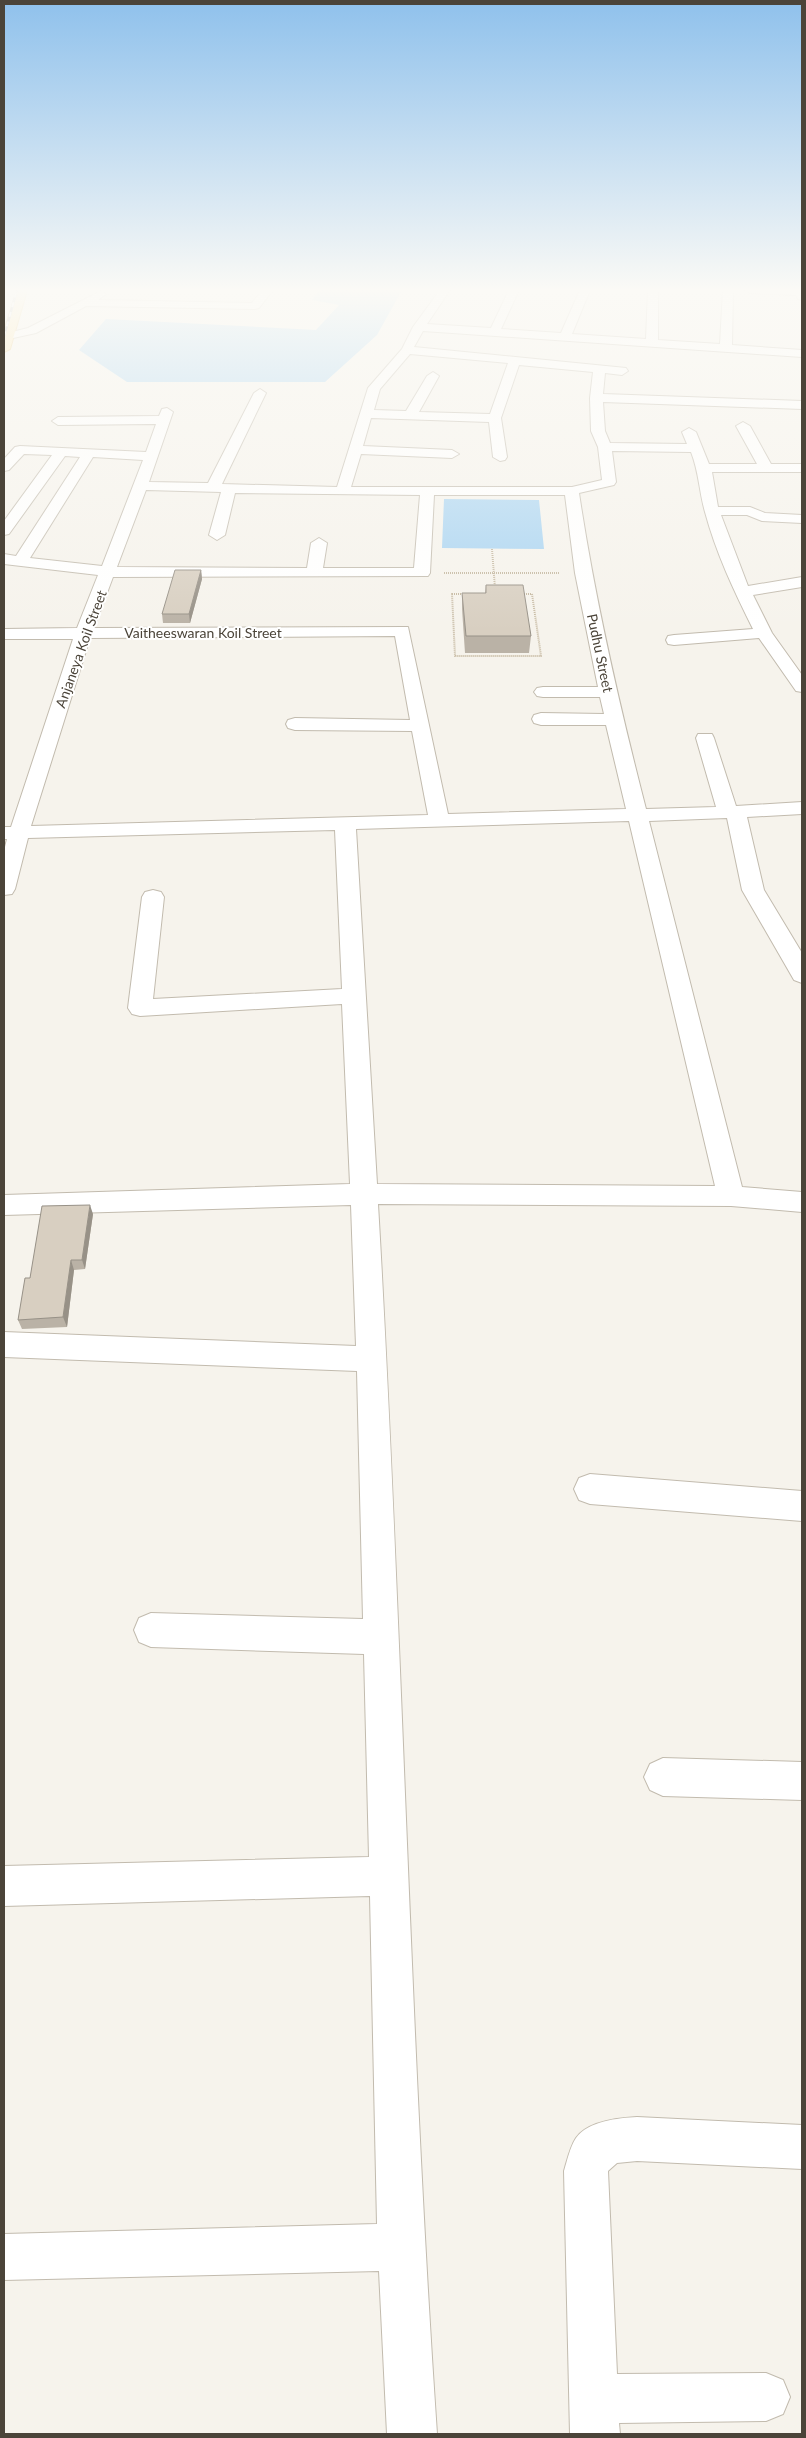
<svg xmlns="http://www.w3.org/2000/svg" width="806" height="2438" font-family="Lato,sans-serif">
<style>
.water{fill:#a9d4f2}
.lines{fill:none;stroke-linecap:round;stroke-linejoin:round}
.minor-casing{stroke:#c2bbae;stroke-width:2}
.major-casing{stroke:#e6c16a;stroke-width:2}
.path{stroke:#c4b79f;stroke-width:2;stroke-dasharray:1 1;stroke-linecap:butt}
.minor{fill:#fff;fill-rule:evenodd}
.major{fill:#ffe39c;fill-rule:evenodd}
.rail-casing{stroke:#9a9a9a;stroke-width:2.5}
.rail{stroke:#fff;stroke-width:2;stroke-dasharray:5;stroke-linecap:butt}
.wall{fill:#bab2a6}
.shaded-wall{fill:#979187}
.building{fill:#d8cfc1;stroke:#979187}
.labels{text-anchor:middle;stroke-width:4;stroke-linejoin:round;paint-order:stroke}
.far-street-label{font-size:14px;fill:#4b4439;stroke:#fff}
</style>
<rect width="100%" height="100%" fill="#f6f3ec"/>
<path class="water" d="M319 290H402L377 335 325 382H127L79 350 106 319 316 330 339 305 312 300Z
M444 499 539 500 544 549 442 548Z"/>
<g class="lines">
<defs>
<path id="minor" d="M262 290H273L259 308 255 309 86 306 36 333 4 340V334L28 328 101 291 106 294 98 300 252 303Z
M440 290H450L427 324 491 328 509 290H519L501 329 561 333 580 290H590L572 334 646 339 648 290H658V340L720 344 723 290H733L732 345 802 350V357L423 331 414 347 626 368 628 371 622 375 605 373 603 394 802 401V409L603 402 605 431 610 443 687 444 682 432 689 428 696 432 709 464H757L736 426 743 422 750 426 771 464H802V472H712L718 507H750L765 513 802 515V523L762 521 747 515H721L748 586 802 577V587L753 595 772 633 802 675V692L796 691 759 638 674 645 668 644 666 640 668 636 674 635 753 629C734 591 716 553 705 512 699 491 699 472 691 452L612 451 616 482 614 485 579 493C595 600 619 704 646 809L716 807 696 738 698 734H712L714 738 736 806 802 802V814L747 817 764 890 802 953V983L794 980 742 890 727 818 649 821 742 1187 802 1192V1212L731 1206 378 1204C402 1614 409 2025 437 2434H387L379 2271 4 2280V2234L377 2224 370 1896 4 1906V1866L369 1857 364 1654 151 1647 139 1642 134 1630 139 1618 151 1613 363 1619 357 1371 4 1357V1332L356 1346 351 1205 4 1215V1195L350 1184 342 1004 140 1016 132 1014 128 1008 142 897 145 892 153 890 161 892 164 897 153 999 342 989 335 830 28 838 15 889 12 894 4 895V851L7 839H4V827H11L73 639H4V629L77 628 98 575 4 564V554L16 556 80 457 65 456 9 534 4 535V521L52 455 24 454 9 470 4 471V459L15 447 20 446 146 452 156 424 58 425 52 421 58 417 159 416 162 409 167 408 173 412 149 482 208 483 254 393 260 389 266 393 222 484 337 487 368 388 402 349 413 327ZM410 354 508 363 490 414 419 412 439 376 433 372 427 376 406 411 374 410 380 389ZM519 365 593 372 590 398 591 431 598 447 602 480 572 487H351L361 454 452 458 459 454 452 450 363 446 371 418 489 422 493 457 500 461 505 460 507 457 501 418ZM93 457 143 460 102 566 30 558ZM146 490 221 492 209 535 217 540 225 535 235 493 420 495 414 568H323L327 543 319 538 311 543 307 568 117 567ZM434 495H565L575 573 598 687H543L537 688 534 692 537 696 543 697H600L604 714 541 713 534 715 532 719 534 723 541 725H606L626 809 448 814 408 627 94 628 113 577 428 576 430 573ZM395 636 410 720 295 718 288 720 286 724 288 728 295 730 412 731 428 815 31 826 90 638ZM629 821 715 1186 377 1184 356 829Z
M745 290H802V300L798 299 796 295 750 293Z
M590 1474 802 1491V1521L590 1504 579 1500 574 1489 579 1478Z
M663 1758 802 1762V1800L663 1796 650 1790 644 1777 650 1764Z
M637 2117 802 2125V2169L637 2161 617 2163 608 2171 617 2374 766 2373 783 2380 790 2397 783 2414 766 2421 619 2423 620 2434H570L564 2171C567 2161 570 2147 576 2138 588 2121 618 2118 637 2117Z"/>
<path id="major" d="M17 290H27L10 349 4 352V331Z"/>
</defs>
<use href="#minor" class="minor-casing"/>
<use href="#major" class="major-casing"/>
<path class="path" d="M492 549 495 588
M444 573H560
M452 594H532L541 656H455Z"/>
<use href="#minor" class="minor"/>
<use href="#major" class="major"/>
<defs>
<path id="rail" d="M4 336 17 290"/>
</defs>
<use href="#rail" class="rail-casing"/>
<use href="#rail" class="rail"/>
</g>
<path class="wall" d="M201 570 202 579 190 623H163L162 614Z
M486 585 531 636 529 653H465L462 609V593H485Z
M93 1214 85 1269 74 1270 67 1327 22 1329 18 1320 30 1278Z"/>
<path class="shaded-wall" d="M201 570 202 579 190 623 189 614Z
M90 1205 93 1214 85 1269 82 1260Z
M71 1260 74 1270 67 1327 63 1317Z"/>
<path class="building" d="M175 570H201L189 614H162Z
M486 585H523L531 636H466L462 593H486Z
M90 1205 82 1260H71L63 1317 18 1320 25 1278H30L42 1206Z"/>
<linearGradient id="sky" x2="0" y2="1"><stop stop-color="#8fc1ec"/><stop offset="0.46" stop-color="#fbfaf6"/><stop offset="1" stop-color="#fbfaf6" stop-opacity="0"/></linearGradient>
<rect width="806" height="631" fill="url(#sky)"/>
<g class="labels">
<g class="far-street-label">
<text x="203" y="638">Vaitheeswaran Koil Street</text>
<text transform="translate(81 649) rotate(-70)" y="5">Anjaneya Koil Street</text>
<text transform="translate(600 653) rotate(78)" y="5">Pudhu Street</text>
</g>
</g>
<rect width="806" height="2438" fill="none" stroke="#4b4439" stroke-width="10"/>
</svg>
